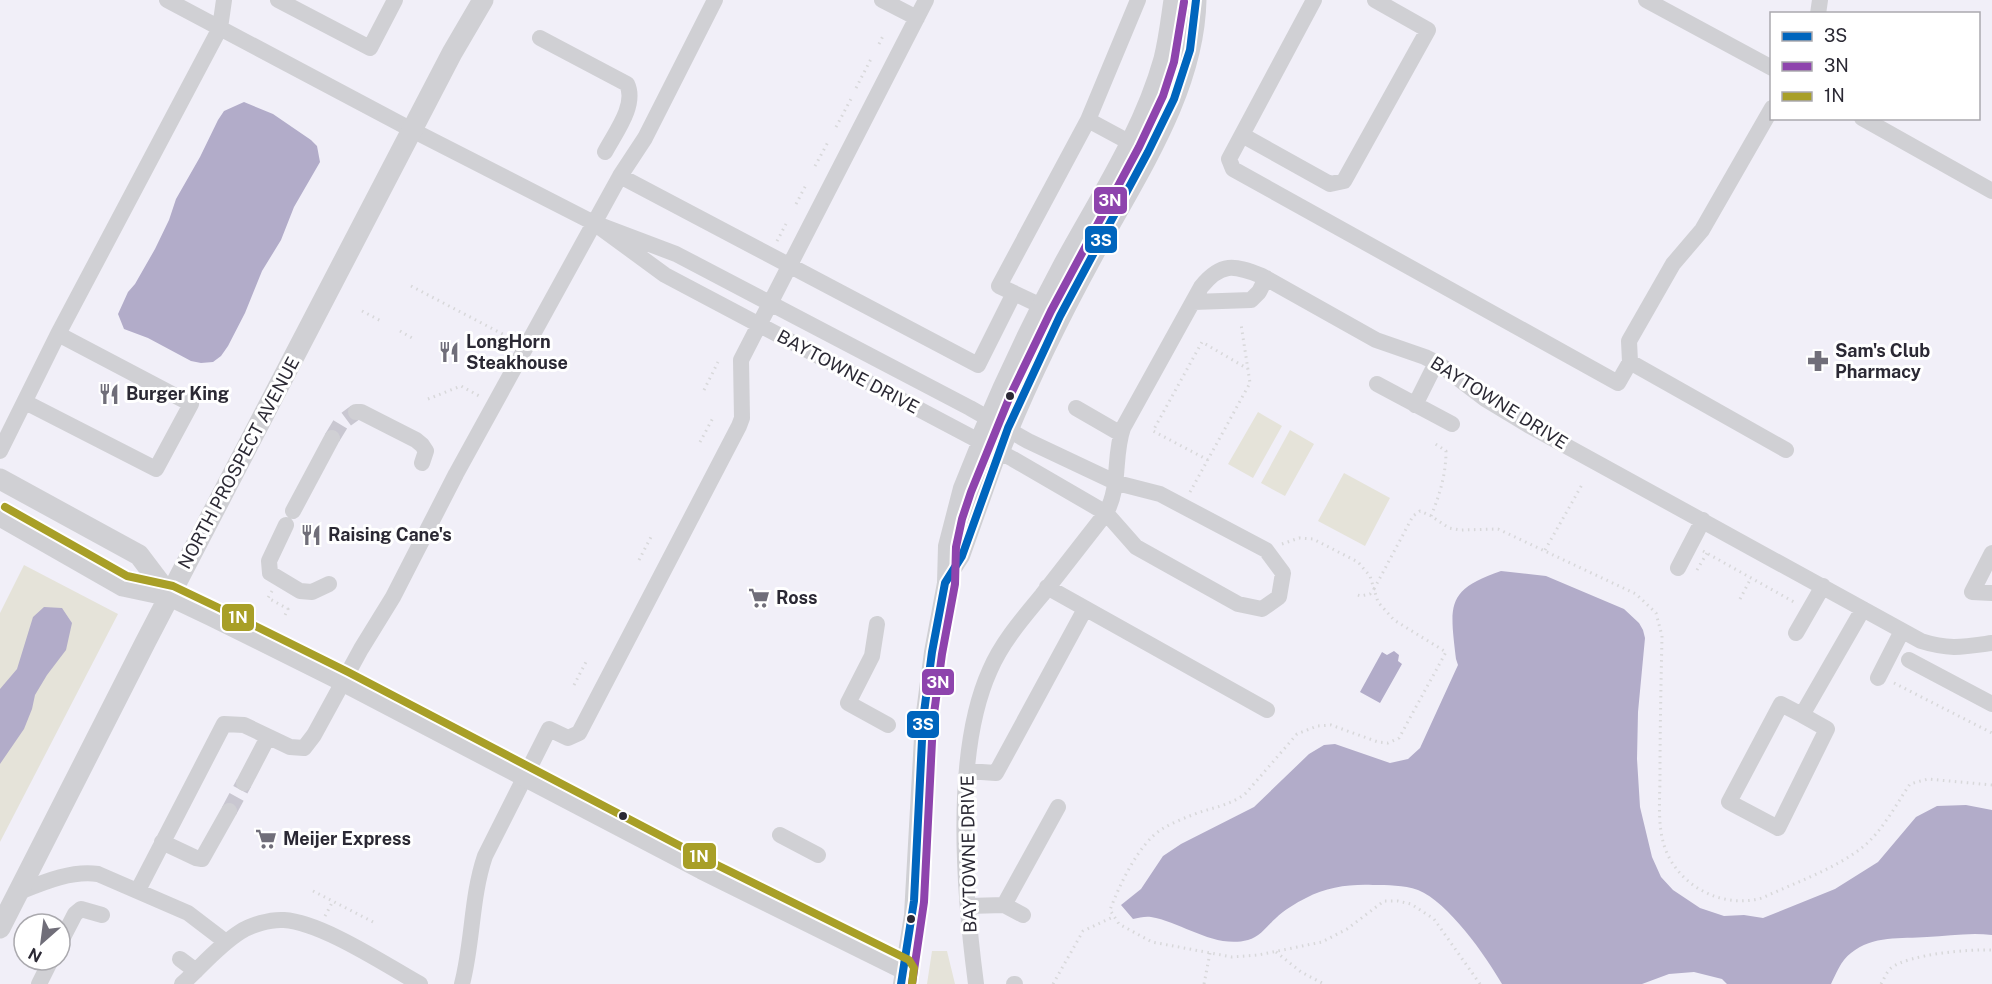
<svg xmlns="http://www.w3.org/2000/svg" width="1992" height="984" font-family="'Public Sans',sans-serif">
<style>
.green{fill:#e5e3d9}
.water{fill:#b2acc9}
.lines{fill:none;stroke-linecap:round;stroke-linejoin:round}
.minor-tunnel{stroke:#c9c7d1;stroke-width:16;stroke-dasharray:16 8;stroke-linecap:butt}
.path{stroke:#d8d8da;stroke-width:3;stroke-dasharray:1.5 4.5;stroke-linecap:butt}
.minor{stroke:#d0d0d4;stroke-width:16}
.major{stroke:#d0d0d4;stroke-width:21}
.bus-1-casing{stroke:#fff;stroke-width:12}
.bus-2-casing{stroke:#fff;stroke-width:12}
.bus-3-casing{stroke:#fff;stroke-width:12}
.bus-1{stroke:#0065bd;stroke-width:8}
.bus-2{stroke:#8e44ad;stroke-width:8}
.bus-3{stroke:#a89f27;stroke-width:8}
.bus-dot{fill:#2b2934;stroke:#fff;stroke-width:2}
.labels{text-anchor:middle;stroke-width:6;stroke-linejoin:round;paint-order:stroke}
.poi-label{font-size:18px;font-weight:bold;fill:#2b2934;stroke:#fff;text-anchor:start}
.street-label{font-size:18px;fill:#2b2934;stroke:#fff}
.line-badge{stroke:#fff;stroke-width:2}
.badge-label{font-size:16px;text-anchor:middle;font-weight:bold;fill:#fff}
</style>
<rect width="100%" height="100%" fill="#f1eff8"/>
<path class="green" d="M1258 412 1282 426 1253 478 1228 464Z
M1290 430 1314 444 1285 496 1261 483Z
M1344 473 1390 498 1365 546 1318 521Z
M24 565 118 614 0 842V613Z
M932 951H947L955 984H927Z"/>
<path class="water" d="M244 102 273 114 311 140 317 146 320 162 294 207 281 240 262 271 245 313 228 346 221 356 213 362 201 363 191 361 148 338 124 329 118 314 128 292 135 284 155 249 169 220 176 199 200 157 218 120 224 111Z
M1501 571 1546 576 1624 609 1639 623 1643 630 1645 638 1638 712 1637 759 1640 807 1652 857 1661 877 1673 890 1700 908 1724 916 1744 915 1763 918 1835 889 1878 862 1916 817 1937 806 1966 805 1992 810V935C1970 932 1949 936 1927 937 1901 939 1873 935 1851 953 1841 960 1836 974 1831 984H1727L1722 979 1694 972 1669 974 1642 984H1502C1486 956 1448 902 1418 890 1403 885 1388 885 1373 885 1350 884 1327 887 1306 898 1296 903 1284 910 1276 918 1267 926 1260 937 1248 940 1214 949 1182 922 1151 917 1145 916 1139 918 1133 919L1121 905 1141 889 1163 856 1181 844 1254 807 1309 754 1324 745 1335 744 1390 763 1408 759 1420 748 1458 665 1456 659C1450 606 1445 590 1501 571Z
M44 607 62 608 72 623 66 650 47 675 35 695 32 709 24 729 0 764V689L17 669 33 617Z
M1394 651 1399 655 1398 661 1402 664 1380 703 1360 692 1382 652 1387 655Z"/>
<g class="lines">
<path class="minor-tunnel" d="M332 438 341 423 356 412
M229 811 244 783"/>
<path class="path" d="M879 44 884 34
M856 88 872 57
M836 127 851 99
M815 166 828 142
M796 204 807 183
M777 241 786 224
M411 286 512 339
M362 311 383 322
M400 331 412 338
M704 390 718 362
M428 399 461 386 481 397
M700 442 714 416
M1208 460 1153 431 1202 342 1248 369
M1190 492 1250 383 1241 324
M1431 516C1440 494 1446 474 1446 451L1434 443
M1282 544 1299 538 1313 539 1358 562 1370 576 1374 589 1370 594 1361 596 1354 594
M1545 550 1583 483
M1703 551 1794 602
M639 560 652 535
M1697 570 1707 553
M272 591 268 598 288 609 284 617
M1740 599 1751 578
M1894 683 1992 733
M574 685 587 660
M313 891 377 924
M325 916 333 901
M1276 952 1301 972 1324 984
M1053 984 1083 931 1113 917
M1204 984 1210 953
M1480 984 1434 919 1411 904 1398 901H1384L1347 929 1322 942 1258 955 1232 957 1152 942 1119 924 1110 910C1119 886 1139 843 1162 829 1172 823 1184 818 1195 814 1213 807 1230 806 1246 793L1297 734 1317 726 1331 725 1378 742 1388 743 1399 738 1446 652 1394 620 1378 602 1374 589 1413 516 1420 511 1431 516 1449 528 1460 530 1498 529 1636 594 1656 613 1662 636C1661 683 1660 729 1660 775 1660 798 1657 826 1665 848 1679 887 1723 909 1762 898 1794 883 1830 871 1859 850 1881 834 1895 806 1910 784L1928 779 1992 785
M1881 984C1884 979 1887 971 1891 968 1909 954 1970 949 1992 950"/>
<path class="minor" d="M167 0 412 130 594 223 676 254 970 408 1028 441 1117 483 1160 494 1266 550 1283 573 1279 597 1262 609 1238 604 1136 547 1106 513 1013 459 665 275 594 223
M278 0 370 48 395 0
M882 0 917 18
M1314 0 1229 159 1233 169 1618 383 1630 362 1629 341 1673 264 1702 230 1772 108
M1646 0 1772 68
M1818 14 1820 0
M540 38 627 84C637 105 615 133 605 152
M1862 118 1992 191
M1088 120 1140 148
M1242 135 1330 184 1344 181 1428 30 1375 0
M620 176 978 365 1014 293
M1193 302 1251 300 1259 292 1266 278
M1052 311 999 286 1088 120 1138 0
M1630 362 1786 450
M1377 384 1452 424
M25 402 156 469 191 404 58 334
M1415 405 1436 363
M1076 408 1121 434
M356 412H361L416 440 422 445 426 451 422 463
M0 451 58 334 220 28 224 0
M293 511 332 438
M286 525 269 561 270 573 300 591 312 592 329 584
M1992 553 1972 592 1992 593
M1678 568 1703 520
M945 582 962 556 999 452
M1047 587 1267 710
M877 624 872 656 848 703 888 725
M1796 633 1823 586
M1909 660 1992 704
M1878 678 1902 631
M1802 715 1827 729 1778 828 1729 802 1781 704 1802 715 1863 609
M967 771 996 773 1085 609
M244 783 268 737
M780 835 818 855
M162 842 196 858 202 859 229 811
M138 890 224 724 244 725 290 747 304 748 314 735 361 649 393 597 456 474 620 176 645 138 715 0
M19 892C44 882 72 870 98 874L188 913 226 942
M1004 905 1023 915
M968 906 1004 905 1058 807
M60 943 75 914 81 909 102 915
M180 959 196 971
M39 984 51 960
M182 984C201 967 218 946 240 932 251 925 270 919 284 920 321 922 386 965 420 984
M462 984C473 942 471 897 485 856L549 729 568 738 579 733 739 426 742 418 741 360 926 0
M901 984 912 915 923 720 932 652 945 583 946 546 961 488 980 441
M976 984C964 893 952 754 990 670 1002 642 1023 618 1042 595 1063 568 1085 540 1106 513 1121 485 1113 457 1123 428L1201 287C1221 262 1234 265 1262 276L1376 340 1425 357 1439 364 1485 399 1528 425 1921 641C1949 650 1963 647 1992 643
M1014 984H1015"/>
<path class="major" d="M980 441C1005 381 1033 322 1064 264 1100 198 1144 131 1164 59 1169 39 1171 20 1174 0
M999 452C1026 384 1058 319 1093 255 1135 176 1194 92 1196 0
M0 479 139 555 170 596
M0 516 123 586 170 596 212 616 343 681 702 869 904 969
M0 928 145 643 452 53 483 0"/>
<defs>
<path id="bus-1" d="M901 984 914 901 923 720 932 652 945 583 962 556 1008 428 1060 316 1148 152 1174 99 1190 50 1196 0"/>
<path id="bus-2" d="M912 984 924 902 933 721 942 654 955 584 956 547 962 519 971 492 1010 396 1051 311 1139 147 1163 96 1174 62 1184 2"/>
<path id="bus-3" d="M5 507 127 576 173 586 217 607 348 672 707 860 909 960 914 968 912 984"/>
</defs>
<use href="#bus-1" class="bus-1-casing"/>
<use href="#bus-2" class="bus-2-casing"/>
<use href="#bus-3" class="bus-3-casing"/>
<use href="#bus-1" class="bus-1"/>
<use href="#bus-2" class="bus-2"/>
<use href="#bus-3" class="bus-3"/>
</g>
<defs>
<symbol id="restaurant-bare" viewBox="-9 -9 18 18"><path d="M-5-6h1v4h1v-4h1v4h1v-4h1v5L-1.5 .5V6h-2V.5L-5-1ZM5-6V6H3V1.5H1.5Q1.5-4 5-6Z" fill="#706e79" stroke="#fff" stroke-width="2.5" paint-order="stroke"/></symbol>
<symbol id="pharmacy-bare" viewBox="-9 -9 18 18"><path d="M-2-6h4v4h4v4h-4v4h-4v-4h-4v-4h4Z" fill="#706e79" stroke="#fff" stroke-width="2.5" paint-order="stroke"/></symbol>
<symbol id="supermarket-bare" viewBox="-9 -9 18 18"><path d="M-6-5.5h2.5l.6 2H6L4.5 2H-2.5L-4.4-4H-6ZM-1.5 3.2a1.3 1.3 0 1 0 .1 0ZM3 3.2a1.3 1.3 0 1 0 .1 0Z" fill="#706e79" stroke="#fff" stroke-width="2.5" paint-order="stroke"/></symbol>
</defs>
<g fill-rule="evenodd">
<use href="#restaurant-bare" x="434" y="337" width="30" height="30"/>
<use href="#pharmacy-bare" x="1803" y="346" width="30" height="30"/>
<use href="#restaurant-bare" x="94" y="379" width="30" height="30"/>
<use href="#restaurant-bare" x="296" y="520" width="30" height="30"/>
<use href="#supermarket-bare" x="744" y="583" width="30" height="30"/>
<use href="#supermarket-bare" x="251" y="824" width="30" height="30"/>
</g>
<g class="bus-dot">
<circle cx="1010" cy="396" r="5"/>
<circle cx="623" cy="816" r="5"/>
<circle cx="911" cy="919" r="5"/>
</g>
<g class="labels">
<g class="poi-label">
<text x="466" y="348">LongHorn<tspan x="466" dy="21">Steakhouse</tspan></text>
<text x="1835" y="357">Sam's Club<tspan x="1835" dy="21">Pharmacy</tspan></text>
<text x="126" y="400">Burger King</text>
<text x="328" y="541">Raising Cane's</text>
<text x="776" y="604">Ross</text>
<text x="283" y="845">Meijer Express</text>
</g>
<g class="street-label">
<text transform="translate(848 372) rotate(28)" y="6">BAYTOWNE DRIVE</text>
<text transform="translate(1499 403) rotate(32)" y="6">BAYTOWNE DRIVE</text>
<text transform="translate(239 463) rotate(-62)" y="6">NORTH PROSPECT AVENUE</text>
<text transform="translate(969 854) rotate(-91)" y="6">BAYTOWNE DRIVE</text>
</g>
</g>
<g class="line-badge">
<rect x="1093" y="186" width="35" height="29" rx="6" fill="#8e44ad"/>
<rect x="1084" y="225" width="34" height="29" rx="6" fill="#0065bd"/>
<rect x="221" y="603" width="34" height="29" rx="6" fill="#a89f27"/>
<rect x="921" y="668" width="34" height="28" rx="6" fill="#8e44ad"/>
<rect x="906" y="710" width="34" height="29" rx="6" fill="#0065bd"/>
<rect x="682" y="842" width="35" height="28" rx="6" fill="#a89f27"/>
</g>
<g class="badge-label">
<text x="1110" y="206">3N</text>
<text x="1101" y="246">3S</text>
<text x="238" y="623">1N</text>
<text x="938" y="688">3N</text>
<text x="923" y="730">3S</text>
<text x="699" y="862">1N</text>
</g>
<rect x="1770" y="12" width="210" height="108" fill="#ffffff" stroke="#aaa9ae" stroke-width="1.5"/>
<rect x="1782" y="32" width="30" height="9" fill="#0065bd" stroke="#aaa9ae" stroke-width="1.5"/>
<text x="1824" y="42" font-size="18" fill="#2b2934">3S</text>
<rect x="1782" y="62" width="30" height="9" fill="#8e44ad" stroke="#aaa9ae" stroke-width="1.5"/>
<text x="1824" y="72" font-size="18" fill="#2b2934">3N</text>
<rect x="1782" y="92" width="30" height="9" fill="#a89f27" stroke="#aaa9ae" stroke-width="1.5"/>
<text x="1824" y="102" font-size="18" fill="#2b2934">1N</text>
<g transform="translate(42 942) rotate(208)"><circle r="28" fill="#ffffff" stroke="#aaa9ae" stroke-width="1.5"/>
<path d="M0-4.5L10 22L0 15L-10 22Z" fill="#706e79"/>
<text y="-9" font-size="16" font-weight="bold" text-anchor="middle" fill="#2b2934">N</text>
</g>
</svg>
